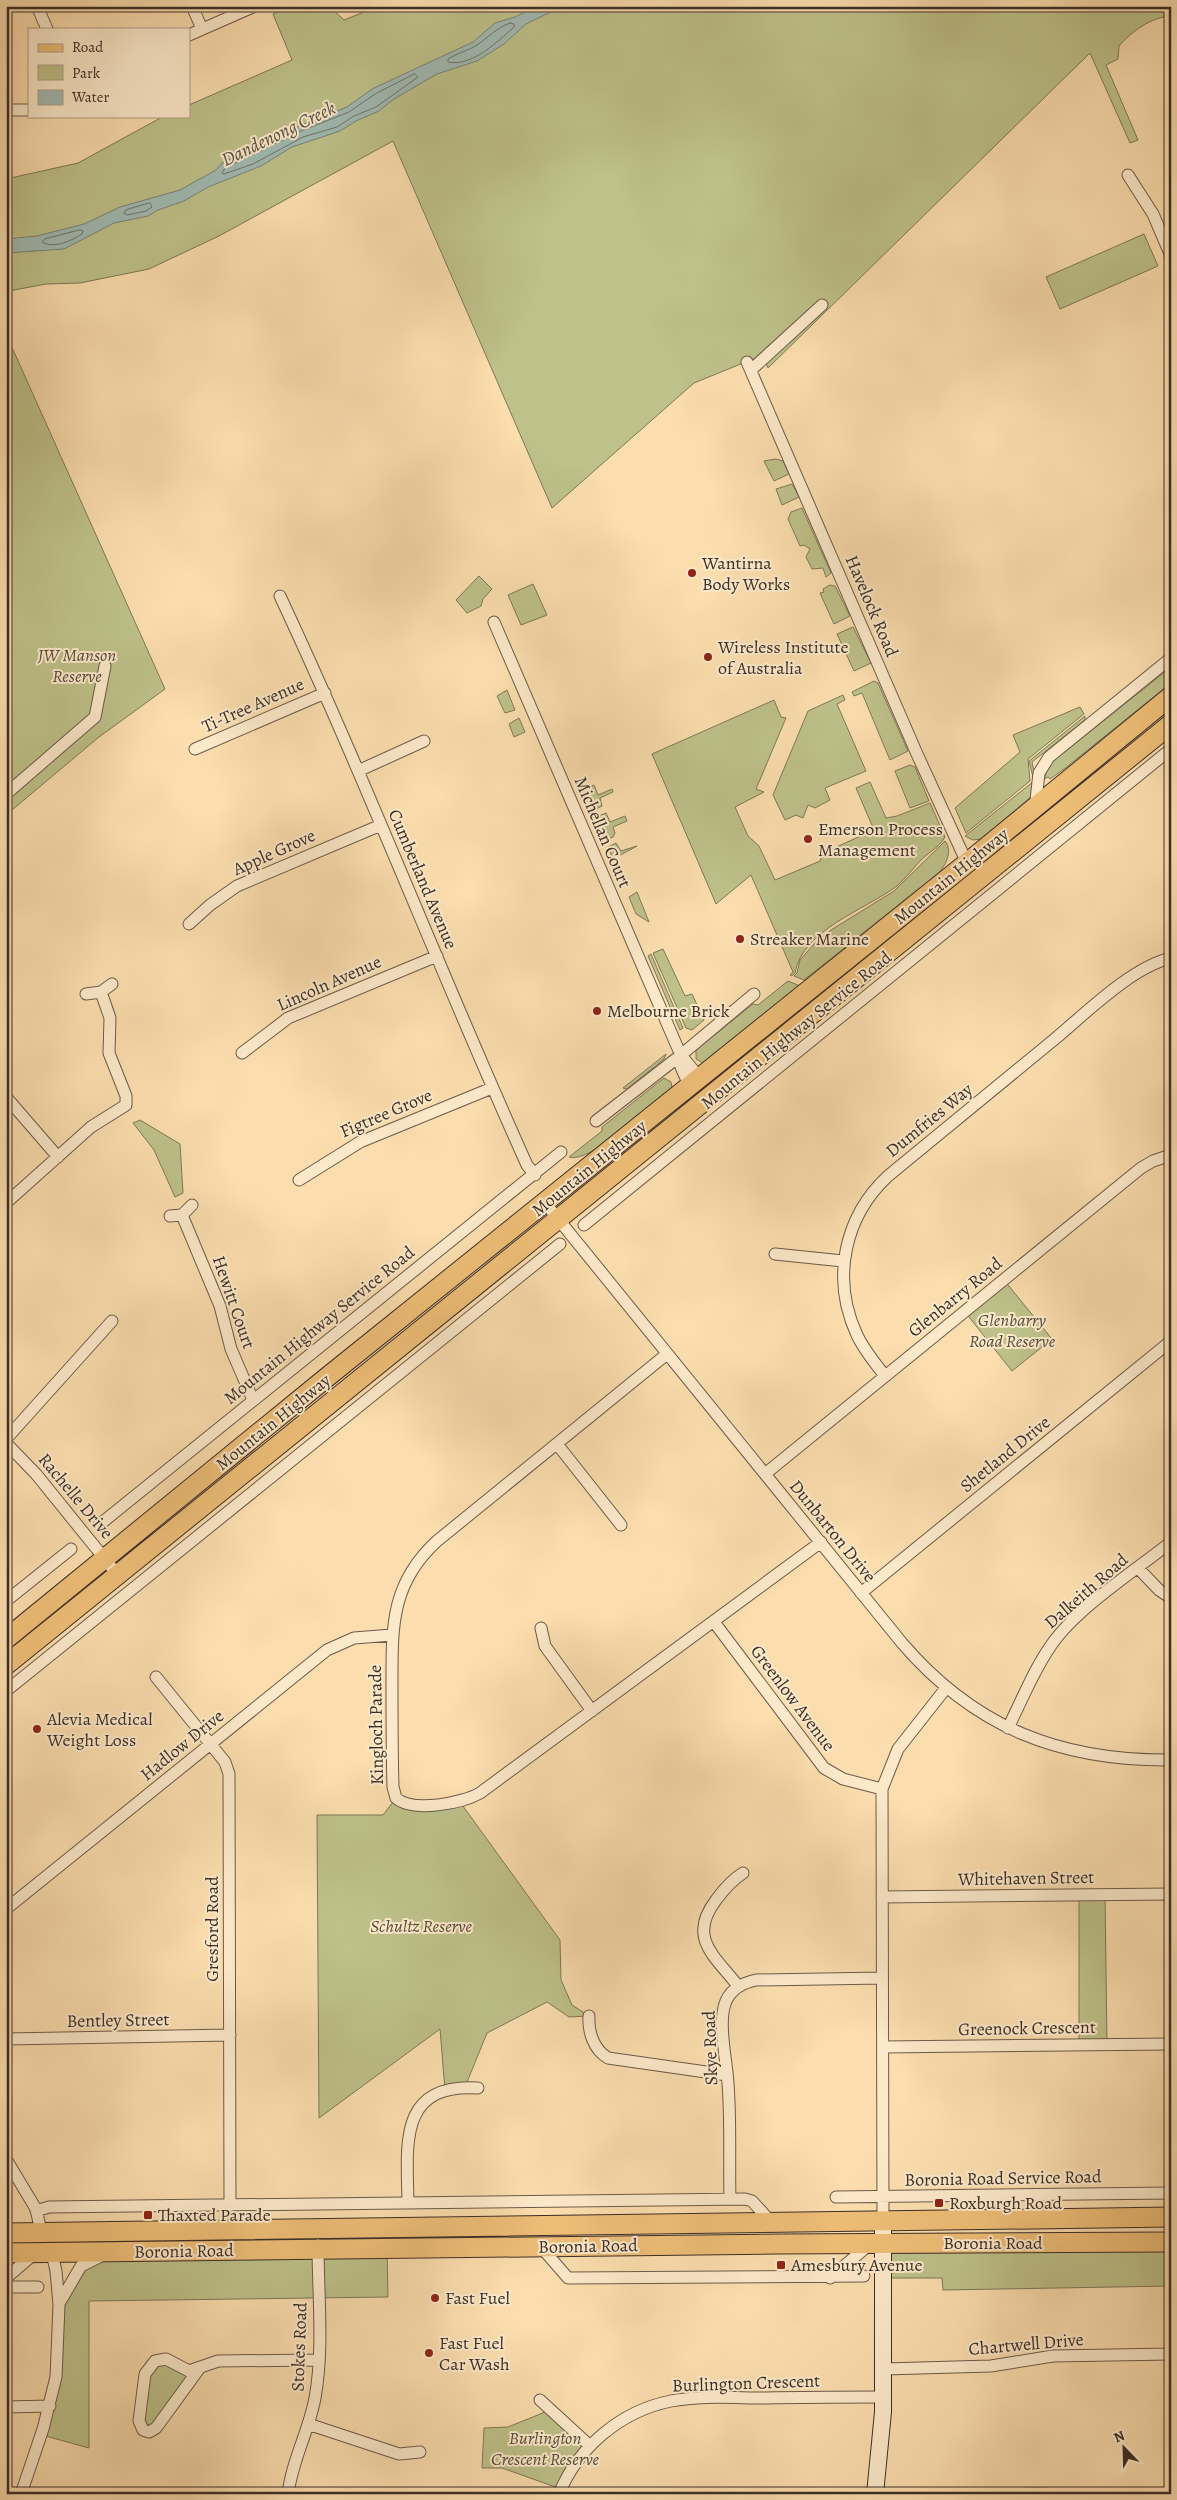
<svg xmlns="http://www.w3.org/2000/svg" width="1177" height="2500" font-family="Alegreya,serif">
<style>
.green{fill:#bec18a;stroke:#7d7859}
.water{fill:#a0bab2;stroke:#78827b}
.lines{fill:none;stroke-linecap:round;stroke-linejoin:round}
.shore{stroke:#6e746d;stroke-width:1}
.street-casing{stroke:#6c5a4a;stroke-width:13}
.secondary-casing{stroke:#3c2e28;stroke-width:18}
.primary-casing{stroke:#3c2e28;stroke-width:21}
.street{stroke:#fce9ca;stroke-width:11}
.secondary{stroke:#fce9ca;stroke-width:16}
.primary{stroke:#eebe77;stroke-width:19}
.poi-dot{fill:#8f2418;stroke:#fce9ca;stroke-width:2}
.labels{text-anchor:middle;stroke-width:4;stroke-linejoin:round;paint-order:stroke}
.poi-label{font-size:18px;fill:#3c2e28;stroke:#fce9ca;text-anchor:start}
.street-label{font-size:18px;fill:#3c2e28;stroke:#fce9ca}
.park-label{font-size:18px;font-style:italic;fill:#564b3c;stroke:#fce9ca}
.water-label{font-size:19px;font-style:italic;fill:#55514a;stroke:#fce9ca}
</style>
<rect width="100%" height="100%" fill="#fbddae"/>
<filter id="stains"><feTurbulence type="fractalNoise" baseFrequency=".004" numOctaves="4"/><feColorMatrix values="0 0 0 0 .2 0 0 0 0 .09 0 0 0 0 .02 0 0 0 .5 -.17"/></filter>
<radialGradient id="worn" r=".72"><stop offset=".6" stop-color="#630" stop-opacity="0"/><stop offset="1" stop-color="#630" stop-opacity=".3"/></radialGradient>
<path class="green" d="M290 6H329L344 20 364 12 362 6H1171V16C1151 17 1131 32 1119 46L1118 59 1106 65 1138 140 1130 143 1090 53 768 368 762 353 758 357 694 383 552 508 393 141 219 236 149 269 80 283 46 284 14 290 6 294V179L78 163 164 116H189V105L292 60 273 14Z
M1144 234 1158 266 1060 309 1046 277Z
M6 334 165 689 99 737 6 815Z
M776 459 783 461 789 474 774 481 764 461Z
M792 484 799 497 782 505 776 489Z
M802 508 831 573 826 577 823 568 812 569 806 557 810 549 804 545 800 546 788 519 791 512Z
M479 576 492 589 483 599 481 606 467 613 456 600Z
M533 584 547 615 521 625 508 595Z
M830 585 835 586 850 616 834 624 820 593 824 592 823 589Z
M853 627 871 663 854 671 837 634Z
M1171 667V683L1064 769 1050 779 1048 777 1044 779 1049 766 1057 758Z
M874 681 878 683 908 751 890 760 862 693 854 696 852 692Z
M507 690 515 710 505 713 497 696Z
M843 695 845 700 837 704 866 771 825 788 830 800 815 808 808 805 803 818 796 815 785 820 773 795 808 711Z
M774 700 781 717 786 718 756 789 764 792 735 807 748 836 759 846 775 880 820 861 823 853 874 830 856 788 870 782 886 818 897 816 930 803 945 837C941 845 930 852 923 858 914 867 906 878 897 886 865 910 802 930 795 973L792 976 790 975 793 972 751 875 716 904 652 754Z
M1080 707 1084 714 1028 759 1030 781 966 833 955 808 1020 752 1013 735Z
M1085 716V720L1032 762 1035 776 1031 797 981 839 973 840 965 836 1034 781 1029 761Z
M519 718 525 732 514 737 509 724Z
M910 765 915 767 929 801 910 808 895 771Z
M594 785 598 795 612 789 613 792 600 798 602 806 592 811 583 790Z
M606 813 610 822 625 816 627 821 613 827 615 833 613 837 604 841 594 818Z
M945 841C953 851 946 864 939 873L804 980 794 976 797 973 800 960 813 945 831 930 894 891Z
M616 843 621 851 637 846 613 859 608 847Z
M637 892 649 922 636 914 629 897Z
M663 949 685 996 692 994 704 1020 692 1030 686 1028 653 953Z
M651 954 683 1028 680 1030 648 956Z
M788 981 800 986 707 1061 703 1063 696 1059V1050L753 1004 758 1005Z
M666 1054 664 1059 627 1089 623 1088Z
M664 1078 671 1082 672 1088 668 1093C650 1107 590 1164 569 1157L602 1131V1127Z
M140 1120 180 1144 183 1193 175 1197 154 1150 133 1123Z
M1004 1280 1052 1339 1012 1371 965 1312Z
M396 1798 399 1800 460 1802 560 1940 561 1980 572 2005 589 2016 569 2017 547 2002 487 2033 465 2087 445 2090 440 2029 319 2118 317 1815H383Z
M1079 1895H1105L1107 2045H1079Z
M1171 2242V2286L943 2290 942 2278H883V2243Z
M387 2249 388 2297 89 2301V2448L42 2435 50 2406 59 2305 88 2261Z
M155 2361 192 2371 156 2428 143 2430 145 2374Z
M550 2410 589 2445 561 2489 502 2468H482L484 2428 508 2427Z"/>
<path class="water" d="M537 6H563L526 24 504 44 477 61 437 74 394 99 379 111 356 121 340 131 292 147 261 166 208 187 184 201 158 210 148 216 114 223 64 249 6 253V239L37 236 84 224 120 207 180 190 216 170 222 163 299 126 347 107 372 89 473 42 495 23 515 17Z"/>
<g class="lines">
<path class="shore" d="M510 23 514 24V27C497 42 472 67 448 62V59C457 53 468 51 477 45 489 37 496 28 510 23Z
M415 74 418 77 376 107 354 116 337 127 303 137 253 164 224 174 222 173 225 168 301 131 349 112 375 94Z
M150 203 152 207 146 211 127 215 124 213 126 210Z
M80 230 83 231 82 234C71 241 54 249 42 242L45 239Z"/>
<defs>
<path id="street" d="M37 6 47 29
M192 6 202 29
M189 35 255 6
M6 110H29
M1128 175 1153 214 1171 256
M747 362 917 754 967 863
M751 370 822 305
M280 596C368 784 442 977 527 1165L535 1175
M494 622 676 1044 681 1055 699 1077
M195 749 325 693
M358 771 424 741
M6 794 95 717 105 666
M1035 809 1039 773 1049 757 1171 658
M189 924 210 905 237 886 381 825
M86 994 101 992 112 984
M242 1053 288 1018 437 956
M681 1055V1067L689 1085
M6 1097 58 1157
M596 1121 681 1055 754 994
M299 1180 360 1142 492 1088
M6 1203 91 1127 126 1105V1096L109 1053 110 1018 101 992
M546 1204 902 1643C975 1728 1060 1761 1171 1760
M182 1215 220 1306 231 1349 253 1400
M170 1216 182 1215 192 1205
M584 1225 1171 749
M775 1254 843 1261
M667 1354 437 1541C390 1584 392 1628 392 1688 392 1721 392 1754 393 1787L396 1798C413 1813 463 1803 480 1793L821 1542
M885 1376C875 1363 864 1350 857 1335 831 1279 844 1217 888 1176 944 1130 1000 1084 1056 1038 1087 1012 1132 967 1171 958
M6 1439 112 1321
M6 1443 36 1474 117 1574
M557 1444 621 1525
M765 1474 1141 1168 1153 1161 1171 1155
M99 1525 561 1152
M1138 1568 1159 1590 1171 1598
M861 1593 1171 1341
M6 1601 71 1549
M714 1622 824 1768 843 1779 882 1789
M541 1628 545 1646 592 1711
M156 1677 225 1762 229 1774 230 2206
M6 1691 560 1244
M1008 1728C1022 1700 1034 1669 1052 1644 1077 1608 1136 1570 1171 1542
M882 1897 1171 1894
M6 1909 327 1650 354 1638 392 1635
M738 1986C715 1956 687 1938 716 1900 724 1889 732 1880 743 1873
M589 2016C588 2031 593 2049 608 2058L727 2075
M6 2039 230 2035
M883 2047 1171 2044
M6 2159 36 2209 42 2236
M836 2197 1171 2193
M730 2199C729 2161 731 2122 728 2084 727 2061 717 2022 726 2001 732 1988 743 1983 756 1980L882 1978
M408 2203C407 2144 398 2083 478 2088
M36 2211 49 2207 745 2199 752 2201 771 2222
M883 2221 882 1789 898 1749 946 1688
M541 2247 568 2278 864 2276
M6 2278 35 2253
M830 2278 870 2244
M6 2287H38
M60 2302 81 2266 101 2256
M199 2369 156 2428 149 2432 143 2430 139 2421 145 2374 155 2361 166 2359 189 2371 218 2361 319 2360
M884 2369 991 2366 1053 2356 1171 2354
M540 2400 589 2445
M6 2407 50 2406
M308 2424 399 2454 420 2452
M21 2494 43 2429 56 2377 59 2305 56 2271 51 2249
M288 2494C292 2460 309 2431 315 2398 324 2348 318 2295 318 2245
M559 2494C578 2447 621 2411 671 2401 702 2395 735 2398 766 2398 805 2397 844 2397 884 2397
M1025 2494H1046"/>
<path id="secondary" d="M875 2494 883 2412V2221"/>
<path id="primary" d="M6 1639 326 1378 967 863 1171 696
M6 1665 1171 724
M6 2233 1171 2217
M6 2253 777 2244 1171 2242"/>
</defs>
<use href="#street" class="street-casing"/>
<use href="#secondary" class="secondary-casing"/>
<use href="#primary" class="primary-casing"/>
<use href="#street" class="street"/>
<use href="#secondary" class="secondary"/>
<use href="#primary" class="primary"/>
</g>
<g class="poi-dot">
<circle cx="692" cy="573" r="5"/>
<circle cx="708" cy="657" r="5"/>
<circle cx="808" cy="839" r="5"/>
<circle cx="740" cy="939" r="5"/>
<circle cx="597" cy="1011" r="5"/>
<circle cx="37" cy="1729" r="5"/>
<rect x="934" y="2198" width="10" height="10" rx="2.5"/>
<rect x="143" y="2210" width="10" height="10" rx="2.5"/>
<rect x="776" y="2260" width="10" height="10" rx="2.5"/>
<circle cx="435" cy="2298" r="5"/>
<circle cx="429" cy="2353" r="5"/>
</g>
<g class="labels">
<g class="poi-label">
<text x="702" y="569">Wantirna<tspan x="702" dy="21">Body Works</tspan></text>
<text x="718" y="653">Wireless Institute<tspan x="718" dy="21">of Australia</tspan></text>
<text x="818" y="835">Emerson Process<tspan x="818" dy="21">Management</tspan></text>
<text x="750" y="945">Streaker Marine</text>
<text x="607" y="1017">Melbourne Brick</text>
<text x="47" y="1725">Alevia Medical<tspan x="47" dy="21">Weight Loss</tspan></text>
<text x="949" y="2209">Roxburgh Road</text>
<text x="158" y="2221">Thaxted Parade</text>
<text x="791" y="2271">Amesbury Avenue</text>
<text x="445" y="2304">Fast Fuel</text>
<text x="439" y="2349">Fast Fuel<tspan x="439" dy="21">Car Wash</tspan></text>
</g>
<g class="street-label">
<text transform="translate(872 606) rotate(67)" y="6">Havelock Road</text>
<text transform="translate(253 705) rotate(-24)" y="6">Ti-Tree Avenue</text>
<text transform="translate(603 832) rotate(67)" y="6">Michellan Court</text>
<text transform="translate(274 852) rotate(-24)" y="6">Apple Grove</text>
<text transform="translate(951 876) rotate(-39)" y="6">Mountain Highway</text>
<text transform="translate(423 879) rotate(67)" y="6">Cumberland Avenue</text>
<text transform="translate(329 983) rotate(-24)" y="6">Lincoln Avenue</text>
<text transform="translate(796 1030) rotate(-39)" y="6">Mountain Highway Service Road</text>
<text transform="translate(386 1113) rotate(-23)" y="6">Figtree Grove</text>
<text transform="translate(929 1120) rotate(-39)" y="6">Dumfries Way</text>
<text transform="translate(589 1168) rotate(-39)" y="6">Mountain Highway</text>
<text transform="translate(955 1297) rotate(-39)" y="6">Glenbarry Road</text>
<text transform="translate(234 1302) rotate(71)" y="6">Hewitt Court</text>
<text transform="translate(319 1325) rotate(-39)" y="6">Mountain Highway Service Road</text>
<text transform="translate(273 1422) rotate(-39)" y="6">Mountain Highway</text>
<text transform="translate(1005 1454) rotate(-39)" y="6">Shetland Drive</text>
<text transform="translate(76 1496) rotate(50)" y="6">Rachelle Drive</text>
<text transform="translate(833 1531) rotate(51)" y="6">Dunbarton Drive</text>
<text transform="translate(1086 1591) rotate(-41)" y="6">Dalkeith Road</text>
<text transform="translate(793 1698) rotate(53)" y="6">Greenlow Avenue</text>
<text transform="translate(376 1725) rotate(-91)" y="6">Kingloch Parade</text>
<text transform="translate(182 1745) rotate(-39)" y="6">Hadlow Drive</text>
<text transform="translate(1026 1878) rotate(-1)" y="6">Whitehaven Street</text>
<text transform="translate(212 1929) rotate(-90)" y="6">Gresford Road</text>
<text transform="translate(118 2020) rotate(-1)" y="6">Bentley Street</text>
<text transform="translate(1027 2028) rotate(-1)" y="6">Greenock Crescent</text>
<text transform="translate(710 2048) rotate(-92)" y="6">Skye Road</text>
<text transform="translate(1003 2178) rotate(-1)" y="6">Boronia Road Service Road</text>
<text x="993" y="2249">Boronia Road</text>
<text transform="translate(588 2246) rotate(-1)" y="6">Boronia Road</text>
<text transform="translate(184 2251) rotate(-1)" y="6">Boronia Road</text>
<text transform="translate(1026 2344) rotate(-5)" y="6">Chartwell Drive</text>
<text transform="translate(299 2347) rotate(-88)" y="6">Stokes Road</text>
<text transform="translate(746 2383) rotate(-2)" y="6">Burlington Crescent</text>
</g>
<g class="park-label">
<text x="77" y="661">JW Manson<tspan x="77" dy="21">Reserve</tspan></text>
<text x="1012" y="1326">Glenbarry<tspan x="1012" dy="21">Road Reserve</tspan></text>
<text x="421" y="1932">Schultz Reserve</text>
<text x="545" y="2444">Burlington<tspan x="545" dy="21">Crescent Reserve</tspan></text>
</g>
<g class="water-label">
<text transform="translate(278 133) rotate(-26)" y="7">Dandenong Creek</text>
</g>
</g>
<rect width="1177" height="2500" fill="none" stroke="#fbddae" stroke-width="25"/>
<rect x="8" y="8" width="1162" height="2485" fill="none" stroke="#3c2e28" stroke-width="2.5"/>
<rect x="12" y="12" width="1152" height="2475" fill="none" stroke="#3c2e28"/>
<rect x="28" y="28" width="162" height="90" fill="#fce9ca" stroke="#af9e89"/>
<rect x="38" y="44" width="25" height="8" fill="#eebe77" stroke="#af9e89"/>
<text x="72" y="52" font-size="15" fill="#3c2e28">Road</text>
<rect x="38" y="65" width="25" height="15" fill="#bec18a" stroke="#af9e89"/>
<text x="72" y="78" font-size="15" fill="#3c2e28">Park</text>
<rect x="38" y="90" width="25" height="15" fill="#a0bab2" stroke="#af9e89"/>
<text x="72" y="102" font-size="15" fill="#3c2e28">Water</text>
<g transform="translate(1124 2448) rotate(337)" stroke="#fce9ca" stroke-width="4" paint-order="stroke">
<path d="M0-4L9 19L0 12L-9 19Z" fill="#3c2e28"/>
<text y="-8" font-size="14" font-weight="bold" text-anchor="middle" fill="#3c2e28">N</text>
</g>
<rect width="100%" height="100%" filter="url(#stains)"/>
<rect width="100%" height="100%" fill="url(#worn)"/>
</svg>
